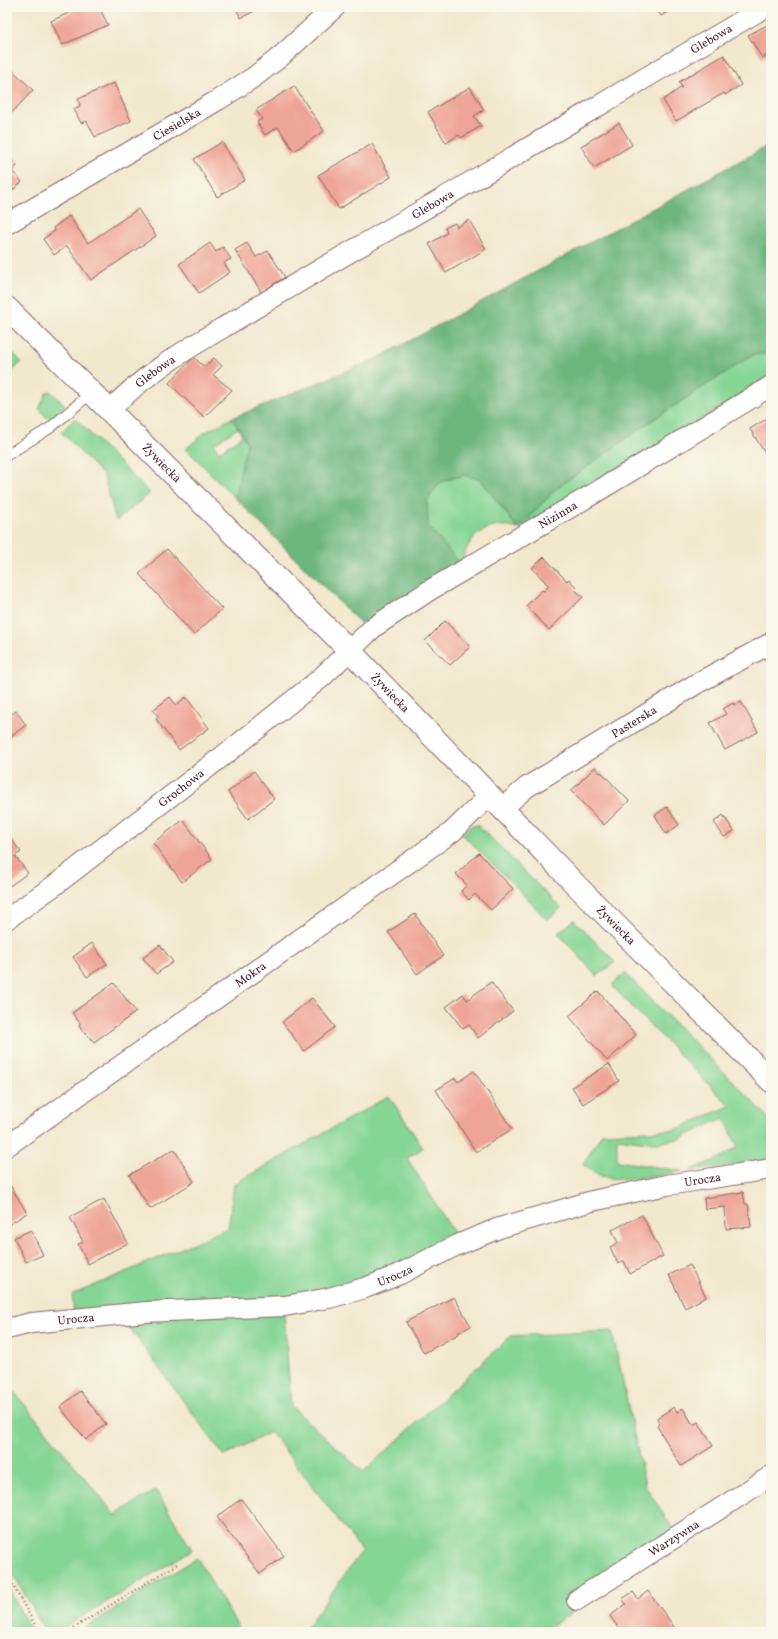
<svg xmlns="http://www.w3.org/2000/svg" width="778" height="1639" font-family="Vollkorn,serif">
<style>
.green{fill:#85d595;stroke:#687a60}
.forest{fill:#6cb67e;stroke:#5b6a54}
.building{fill:#eea496}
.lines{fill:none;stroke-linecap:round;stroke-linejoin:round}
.lane-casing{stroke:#856564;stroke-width:12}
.street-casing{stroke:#856564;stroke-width:22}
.secondary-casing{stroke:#856564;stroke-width:24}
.path{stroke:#856564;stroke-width:2.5;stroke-dasharray:1 3;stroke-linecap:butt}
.lane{stroke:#fff;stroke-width:10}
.street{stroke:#fff;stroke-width:20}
.secondary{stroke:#fff;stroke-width:22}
.labels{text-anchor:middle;stroke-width:4;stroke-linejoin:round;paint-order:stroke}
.street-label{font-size:12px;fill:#4a1f2b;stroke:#fbf7ec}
</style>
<rect width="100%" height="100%" fill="#fbf7ec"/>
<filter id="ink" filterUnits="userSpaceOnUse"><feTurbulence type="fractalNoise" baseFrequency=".025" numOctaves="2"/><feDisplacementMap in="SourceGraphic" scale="8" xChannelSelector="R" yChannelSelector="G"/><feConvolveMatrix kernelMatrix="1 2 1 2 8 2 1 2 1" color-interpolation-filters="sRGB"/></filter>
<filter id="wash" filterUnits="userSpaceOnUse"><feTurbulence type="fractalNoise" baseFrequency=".012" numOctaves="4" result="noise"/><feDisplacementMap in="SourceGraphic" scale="16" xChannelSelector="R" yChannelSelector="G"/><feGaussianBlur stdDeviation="0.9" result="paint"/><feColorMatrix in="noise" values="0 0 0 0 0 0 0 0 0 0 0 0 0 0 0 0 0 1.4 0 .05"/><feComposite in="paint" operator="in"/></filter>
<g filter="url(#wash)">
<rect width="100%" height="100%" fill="#f2e8ce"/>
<path class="green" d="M7 347 20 360V364L10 373 7 374Z
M771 353V377L518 529C513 528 505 525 500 526 475 529 467 543 461 565L428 526 427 501 440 482 464 475 481 480 518 529 557 488 648 423 752 355Z
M50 391 65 405 50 421 39 409 46 393Z
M75 418 150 493 116 521 104 476 61 432Z
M232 418 238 428 214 444 219 452 243 435 247 443 235 498 186 449 204 433Z
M478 825 561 908 547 920 518 889 462 834 471 826Z
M574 920 615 962 597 976 558 933Z
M625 973 771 1120V1161L690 1170 718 1159 738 1147 724 1118 679 1139 657 1143 617 1138V1161L682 1171C660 1176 624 1184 602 1176 595 1174 589 1169 583 1165L602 1133 674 1130 730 1106 614 988 613 984Z
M389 1096 423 1148 407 1158 457 1238 400 1268 326 1294 74 1314 72 1295 228 1228 234 1184Z
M284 1313 291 1406 363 1472 511 1336 612 1331 645 1485 674 1531 565 1598 574 1611 543 1632H303L362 1551 271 1432 224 1456 122 1318Z
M7 1383 115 1515 156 1490 192 1550 57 1632H46L7 1563Z
M197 1558 241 1632H78Z
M7 1586 32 1632H7Z"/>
<path class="forest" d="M771 144V353L752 355 648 423 557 488 518 529 481 480 464 475 440 482 427 501 428 526 461 565 370 620 360 623 235 498 247 443 232 418 378 358Z"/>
<g id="blocks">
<path class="building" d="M82 7H99L108 25 62 45 51 21Z
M235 7H262L241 18Z
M655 7H676L661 16Z
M771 23V53L762 58 748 35Z
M724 55 741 85 725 95 724 93 676 121 663 100 682 87 679 82Z
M7 65 33 90 8 117 7 116Z
M114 83 131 121 95 137 87 121 81 123 74 109 80 106 78 99Z
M294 86 324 131 294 151 278 127 265 135 257 122 262 119 256 110Z
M470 87 484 110 474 116 481 126 461 138 459 135 446 143 428 112Z
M619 123 632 145 594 168 581 146Z
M222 142 245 180 217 197 194 159Z
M372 144 391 177 339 209 318 175Z
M7 155 17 166 12 171 22 182 7 195Z
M138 209 156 236 91 280 67 246 54 255 43 239 55 231 53 228 69 216 88 243Z
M469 220 486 249 446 273 429 244 447 233 445 228 455 223 457 227Z
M210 243 216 252 223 247 231 259 224 263 230 272 199 293 179 264Z
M247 243 256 257 268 251 285 277 260 293V290L235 250Z
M194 357 204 367 214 358 222 366 213 375 232 390 204 417 169 383Z
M771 416V463L750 429Z
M167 549 222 609 194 635 139 574Z
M544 557 567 581 569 579 576 587 574 589 583 597 549 630 526 606 542 590 544 591 549 586 532 568Z
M445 621 470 647 450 665 425 641Z
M170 697 176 705 186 697 209 728 179 750 156 719 159 717 153 710Z
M741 702 758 732 725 750 710 723 726 714 723 709 733 703 734 705Z
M16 711 26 725 7 739V718Z
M595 767 600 773 601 772 629 801 604 825 571 791Z
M254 771 274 799 248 819 228 792Z
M667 807 679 825 666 834 655 815Z
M723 815 734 831 724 837 714 822Z
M183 820 212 859 182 882 153 843Z
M7 834 21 852 15 856 28 873 7 888Z
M479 853 513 889 491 910 475 894 469 900 461 891 467 885 456 874Z
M415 914 443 956 417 974 388 932Z
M92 943 107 964 87 977 73 957Z
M160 945 173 962 156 974 143 958Z
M491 982 513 1011 478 1038 469 1025 463 1029 446 1007 463 994 467 1000Z
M114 983 136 1012 94 1042 86 1033 83 1032 79 1026 80 1023 72 1013Z
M598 991 636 1035 607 1061 569 1016Z
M312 998 335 1027 304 1051 282 1022Z
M609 1064 619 1081 583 1104 572 1087Z
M474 1071 512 1129 476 1152 436 1090 455 1078 458 1082Z
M174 1149 194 1182 150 1209 129 1175Z
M7 1180 27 1213 7 1226Z
M743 1192 745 1204H748L751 1227 726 1229 725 1208 726 1207 705 1209 704 1198Z
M104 1199 128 1243 88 1264 78 1244 83 1242 70 1217Z
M642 1215 663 1256 630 1274 624 1261 618 1264 610 1247 618 1243 612 1230Z
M31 1230 43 1255 26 1262 14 1238Z
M690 1265 706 1297 685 1308 669 1275Z
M454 1297 471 1326 458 1333 459 1334 424 1353 406 1322Z
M80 1391 106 1424 86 1440 60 1407Z
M674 1407 677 1412 683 1408 693 1425 698 1422 713 1446 681 1466 657 1426 660 1424 657 1418Z
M241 1499 284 1556 260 1574 217 1517Z
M648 1591 672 1624 677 1632H621L610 1616 626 1604 622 1599 633 1592 638 1599Z"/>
</g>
</g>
<g filter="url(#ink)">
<use href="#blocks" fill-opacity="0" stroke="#856564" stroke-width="1"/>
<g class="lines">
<defs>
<path id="lane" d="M7 455 50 428 91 393"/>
<g id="street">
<path id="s1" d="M7 224 218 100 254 77 280 57 335 7"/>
<path id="s2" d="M109 411C146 372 189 348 234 321 285 290 336 260 388 230 514 158 638 81 764 8"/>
<path id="s3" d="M502 808 527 787 696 684 771 643"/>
<path id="s4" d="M7 919 55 885 241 742 321 678 374 627 430 590 593 494 771 386"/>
<path id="s5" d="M7 1146 452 832 489 796"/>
<path id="s6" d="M7 1329 31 1323 146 1312 285 1306 329 1298 365 1288 400 1274 455 1246 499 1228 592 1201 667 1185 771 1169"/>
<path id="s7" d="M577 1600 771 1476"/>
</g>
<g id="secondary">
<path id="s8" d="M7 308 350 651 578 887 771 1081"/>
</g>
</defs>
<use href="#lane" class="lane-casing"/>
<use href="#street" class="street-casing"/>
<use href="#secondary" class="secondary-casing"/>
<path class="path" d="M7 1574 39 1632
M67 1632 179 1563"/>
<use href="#lane" class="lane"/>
<use href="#street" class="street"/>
<use href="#secondary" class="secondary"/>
</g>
</g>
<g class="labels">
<g class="street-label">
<text dy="4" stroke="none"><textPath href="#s2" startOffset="709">Glebowa</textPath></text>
<text dy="4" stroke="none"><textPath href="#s1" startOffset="197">Ciesielska</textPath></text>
<text dy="4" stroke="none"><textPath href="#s2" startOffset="385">Glebowa</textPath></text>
<text dy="4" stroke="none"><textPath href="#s2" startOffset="61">Glebowa</textPath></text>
<text dy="4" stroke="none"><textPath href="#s8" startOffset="219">Żywiecka</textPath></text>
<text dy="4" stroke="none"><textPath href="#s4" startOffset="685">Nizinna</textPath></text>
<text dy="4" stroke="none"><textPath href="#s8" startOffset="543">Żywiecka</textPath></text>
<text dy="4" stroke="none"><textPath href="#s3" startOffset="158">Pasterska</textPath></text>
<text dy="4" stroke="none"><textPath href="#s4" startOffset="218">Grochowa</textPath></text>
<text dy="4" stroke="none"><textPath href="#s8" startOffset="867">Żywiecka</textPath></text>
<text dy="4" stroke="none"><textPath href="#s5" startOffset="298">Mokra</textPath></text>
<text dy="4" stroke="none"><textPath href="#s6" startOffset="718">Urocza</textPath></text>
<text dy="4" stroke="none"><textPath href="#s6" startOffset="394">Urocza</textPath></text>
<text dy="4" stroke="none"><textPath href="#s6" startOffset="70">Urocza</textPath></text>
<text dy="4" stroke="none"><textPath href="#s7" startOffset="115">Warzywna</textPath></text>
</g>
</g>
<rect width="778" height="1639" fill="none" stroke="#fbf7ec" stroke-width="24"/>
</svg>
